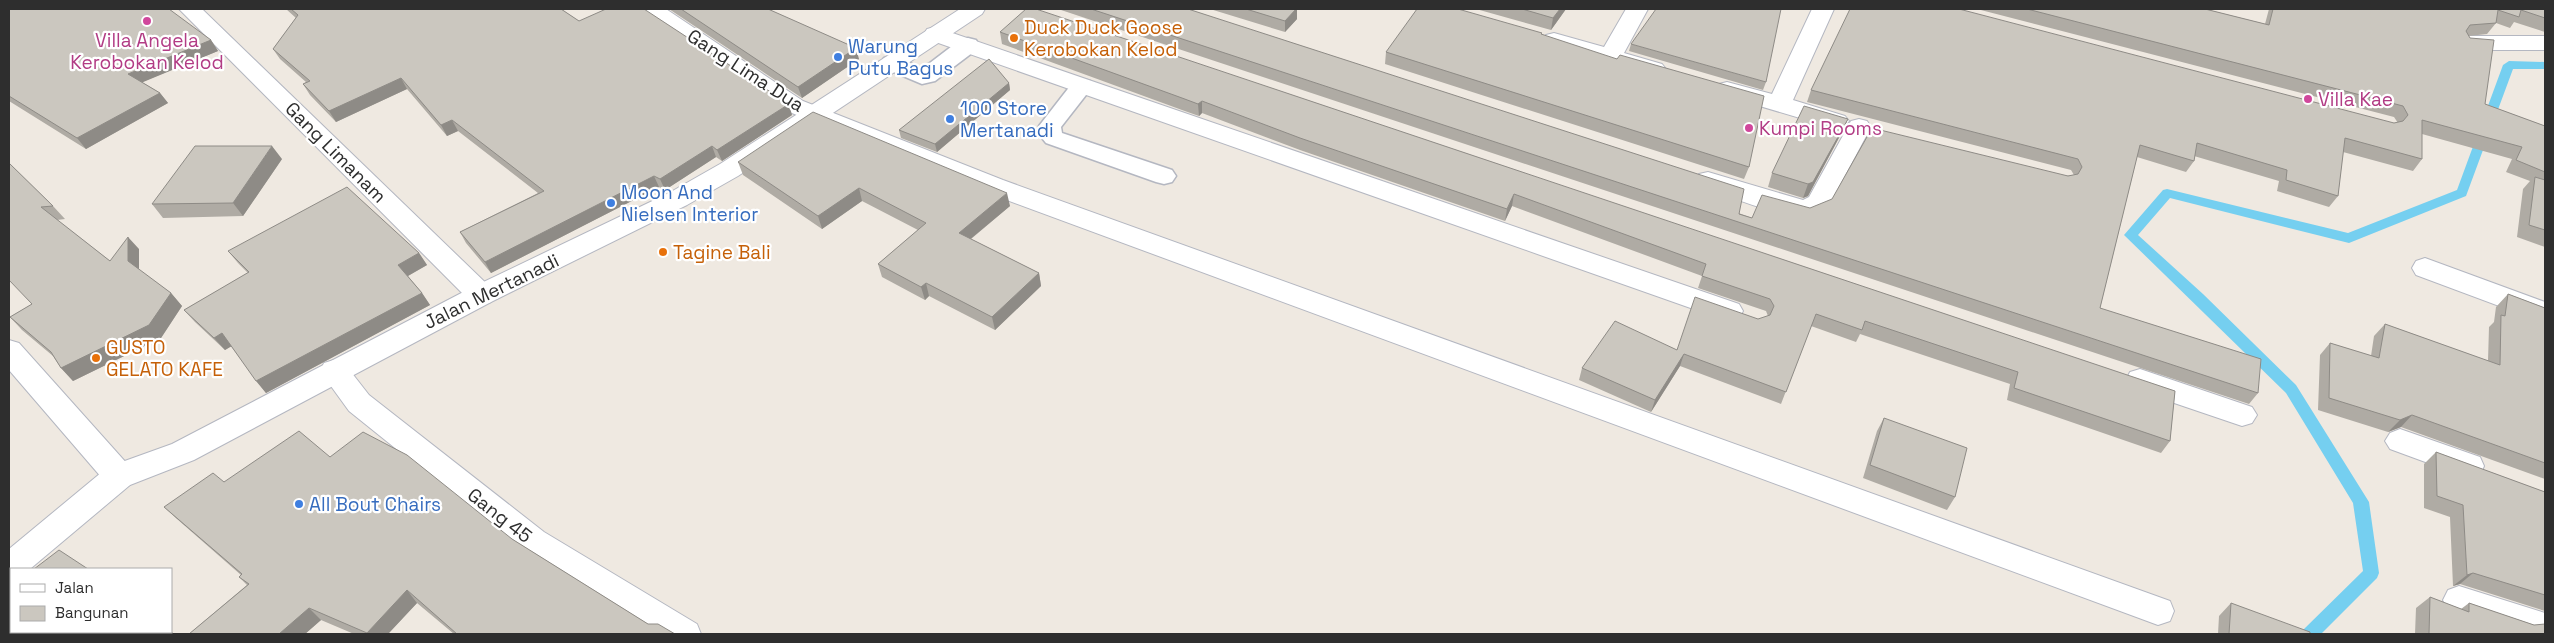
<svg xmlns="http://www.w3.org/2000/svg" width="2554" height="643" font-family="'Space Grotesk',sans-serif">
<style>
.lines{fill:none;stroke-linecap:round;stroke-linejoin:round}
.stream{fill:#75cff0;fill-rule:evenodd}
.lane-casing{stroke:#b4b7c1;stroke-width:3}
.street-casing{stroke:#b4b7c1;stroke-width:2}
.secondary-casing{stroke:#b4b7c1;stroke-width:2}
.lane{fill:#fff;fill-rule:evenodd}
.street{fill:#fff;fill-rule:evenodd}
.secondary{fill:#fff;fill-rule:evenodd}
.wall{fill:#afaba4}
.shaded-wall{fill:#8e8b86}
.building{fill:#cbc7bf;stroke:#8e8b86}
.hotel-dot{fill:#d1479c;stroke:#fff;stroke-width:2}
.food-dot{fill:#e8710a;stroke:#fff;stroke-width:2}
.shop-dot{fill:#3f7fe0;stroke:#fff;stroke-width:2}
.labels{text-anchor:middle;stroke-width:4.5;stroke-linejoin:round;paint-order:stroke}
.food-label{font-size:19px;fill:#c56008;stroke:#fff;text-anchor:start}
.hotel-label{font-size:19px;fill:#b23c85;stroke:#fff;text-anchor:start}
.shop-label{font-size:19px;fill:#366cbe;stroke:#fff;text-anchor:start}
.street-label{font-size:19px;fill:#2e2e2e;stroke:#fff}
</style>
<rect width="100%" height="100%" fill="#efe9e1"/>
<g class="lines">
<path class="stream" d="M2509 61 2545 62V69H2513L2466 196 2349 243 2170 198 2138 235 2203 294 2296 385 2369 502 2379 573 2377 578 2321 634H2302L2304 629 2363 571 2353 503 2286 393 2124 235 2163 190 2167 189 2348 233 2457 190 2503 65Z"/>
<defs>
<path id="lane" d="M968 38 976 40 979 45 976 50 935 81 922 84 884 68 881 63 884 58 892 56 900 58 922 69 960 40Z
M1082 79 1090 81 1093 86 1061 127 1062 133 1172 170 1176 176 1172 182 1164 184 1156 182 1046 143 1037 132 1039 126 1074 81Z"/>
<path id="street" d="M179 9H202L491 288 495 295 491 302 481 305 471 302Z
M641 9H666L803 101 1003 180 2170 601 2174 611 2170 621 2158 625 985 192 787 111 644 14Z
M1626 9H1648L1624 53 1662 64 1666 69 1662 74 1654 76 1646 74 1546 45 1543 40 1546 35 1554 33 1604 47Z
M1812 9H1834L1793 100 1845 116 1849 121 1845 126 1837 129 1719 94 1715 89 1719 84 1727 82 1772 94Z
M935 27 1739 304 1743 311 1739 318 1729 321 1719 318 927 39 924 34 927 29Z
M2470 36H2545V50H2470L2462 48 2459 43 2462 38Z
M1859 119 1867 121 1871 127 1827 209C1820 213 1813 217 1805 218 1784 219 1722 193 1699 186L1696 180 1699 174 1708 172 1803 200 1809 197 1851 121Z
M2425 258 2545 302V323L2416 275 2412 268 2416 261Z
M9 340 19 343 130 467 134 476 130 485 119 488 108 485 9 370Z
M334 360 344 363 369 395 544 532 697 624 701 634H657L522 550 349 411 320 371 324 363Z
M2140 369 2252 407 2257 415 2252 423 2242 426 2130 388 2126 380 2130 372Z
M2400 429 2480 457 2484 466 2480 475 2469 478 2390 449 2385 441 2390 433Z
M2459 586 2545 613V634H2520L2448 610 2443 600 2448 590Z"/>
<path id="secondary" d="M960 9H985L982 14 738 176 687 205 491 302 194 460 130 485 30 569H11V581L9 582V549L108 467 172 444 471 288 669 193 720 164Z"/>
</defs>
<use href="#lane" class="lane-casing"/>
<use href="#street" class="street-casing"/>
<use href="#secondary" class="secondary-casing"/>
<use href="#lane" class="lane"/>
<use href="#street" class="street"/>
<use href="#secondary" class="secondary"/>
</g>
<path class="wall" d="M9 9 211 40 218 51 142 82 160 93 168 103 86 149 9 101Z
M286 9H561L579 21 792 115 722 161 716 157 665 190 659 187 491 273 466 243 460 232 538 193 458 131 447 136 407 89 336 122 310 95 303 84 306 82 280 59 273 49 296 18Z
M669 9H768L859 59 802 98Z
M1058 9H1188L1752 218 1810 208 2074 175 2071 170 1807 102 1811 90 2394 123H2398L2394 117 1977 9H2205L2265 24 2269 9H2545V32L2514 22 2510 28 2496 23 2487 34 2469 36 2485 104 2545 126V247L2517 237 2523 189 2530 181 2506 172 2512 159 2422 134V159L2413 171 2343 152 2338 196 2329 207 2277 191 2279 181 2194 156V161L2186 172 2137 157 2100 308 2258 393 2249 404Z
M1210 9H1297V19L1285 32Z
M1476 9H1566L1551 30Z
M1000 32 2175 391 2170 441 2161 453 2007 400 2010 384 1860 334 1856 342 1811 326 1781 404 1680 366 1651 412 1579 380 1582 368 1677 350 1768 316 1766 311 1698 288 1702 276 1512 206 1505 221 1300 150 1202 113 1199 116 1182 110 1002 44Z
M1542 35 1749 167 1744 179 1385 64 1386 52Z
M1631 44 1766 82 1763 90 1629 51Z
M1009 83 1010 90 937 152 901 138 899 130Z
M1848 119 1842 132 1808 196 1803 198 1768 187 1772 173Z
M282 159 243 216 163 218 152 204Z
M738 162 1010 206 971 239 1039 273 1041 286 995 330 929 296 925 300 882 277 878 264 918 230 862 201 822 229 743 175Z
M9 163 53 206 65 219 57 220 110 261 139 249V270L171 293 182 306 161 338 73 381 61 368 53 356 22 330 10 317 32 304Z
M228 251 419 253 427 265 408 276 422 293 430 305 266 393 231 346 225 350 195 322 184 310 248 273 238 263Z
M2508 294 2545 308V479L2401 427 2388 432 2318 410 2320 355 2330 343 2371 356 2374 336 2385 324 2488 361 2489 327 2494 322 2496 307Z
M1884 418 1955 497 1947 510 1863 478 1877 431Z
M2436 452 2545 492V611L2460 584 2453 586 2450 517 2424 508V464Z
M330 457 512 539 648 624 675 634H454L417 603 388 634H354L321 620 305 634H189L247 585 239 577 241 575 177 519 164 507 224 482Z
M2430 597 2461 609 2469 603 2534 625 2545 634H2415L2416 608Z
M2231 603 2310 634H2218L2219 616Z"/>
<path class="shaded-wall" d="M1296 9H1297V19L1285 32V21Z
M1560 9H1566L1551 30 1553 18Z
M211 40 218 51 136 85 128 74Z
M856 48 859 59 802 98 798 87Z
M401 78 407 89 336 122 329 111Z
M1009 83 1010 90 937 152 935 144Z
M160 93 168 103 86 149 77 138Z
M1202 101V113L1199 116 1198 104Z
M789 104 792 115 722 161 717 150Z
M1848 119 1842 132 1808 196 1803 198 1808 184Z
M452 120 458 131 447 136 441 125Z
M272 146 282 159 243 216 233 203Z
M712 146 716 157 665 190 660 179Z
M654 176 659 187 491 273 485 262Z
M859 188 862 201 822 229 818 216Z
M1007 193 1010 206 962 246 959 233Z
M1514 194 1512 206 1505 221 1507 209Z
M128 237 139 249V274L128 261Z
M419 253 427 265 406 277 398 265Z
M1039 273 1041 286 995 330 992 317Z
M926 283 929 296 925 300 921 287Z
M171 293 182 306 161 338 73 381 61 368Z
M422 293 430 305 266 393 256 381Z
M222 333 232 346 225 350 214 338Z
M1684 354 1680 366 1651 412 1655 400Z
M2412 415 2401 427 2388 432 2400 420Z
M2473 573 2460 584 2453 586 2467 575Z
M407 590 417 603 388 634H368L367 633Z
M309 608 321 620 305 634H279Z"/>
<path class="building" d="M9 9H169L211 40 128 74 160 93 77 138 9 96Z
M291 9H561L579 21 606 9H644L789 104 717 150 712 146 660 179 654 176 485 262 460 232 544 191 452 120 441 125 401 78 329 111 303 84 310 81 273 49 298 15Z
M681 9H768L856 48 798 87Z
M1026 9H1036L2175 391 2170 441 2014 388 2018 372 1865 321 1862 330 1816 314 1786 392 1684 354 1655 400 1582 368 1615 321 1677 350 1695 297 1758 319 1770 315 1774 306 1770 299 1702 276 1706 264 1514 194 1507 209 1300 138 1202 101 1198 104 1182 98 1000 32Z
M1091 9H1188L1744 189 1739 214 1752 218 1762 195 1810 208 1832 199 1872 128 2068 176 2078 174 2082 167 2078 159 1811 90 1850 9H1959L2394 123 2403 121 2408 115 2403 106 2027 9H2205L2269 25 2273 9H2545V18L2521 10 2519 17 2498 10 2496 23 2470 25 2466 31 2470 38 2494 40 2485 104 2545 126V172L2516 160 2522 147 2422 120V159L2345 138 2338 196 2286 180 2287 170 2197 143 2194 161 2140 145 2100 308 2261 359 2258 393Z
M1246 9H1296L1285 21Z
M1417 9H1458L1542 33 1541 34 1617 59 1620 55 1764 96 1749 167 1386 52Z
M1522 9H1560L1553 18Z
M1656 9H1781L1766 82 1631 44Z
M989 59 1009 83 935 144 899 130Z
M1804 106 1848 119 1813 182 1808 184 1772 173Z
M813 112 1007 193 959 233 1039 273 992 317 926 283 921 287 878 264 926 223 859 188 818 216 738 162Z
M195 146H272L233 203 152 204Z
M9 163 53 206 41 207 110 261 128 237V261L171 293 149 325 61 368 51 352 10 317 32 304 9 280Z
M2535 177 2545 180V230L2529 225Z
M347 187 419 253 398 265 422 293 256 381 222 333 214 338 184 310 249 272 228 251Z
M2508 294 2545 308V463L2412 415 2400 420 2329 398 2330 343 2379 358 2385 324 2500 365 2501 315 2505 316Z
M1884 418 1967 448 1955 497 1870 465Z
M299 431 330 457 363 432 407 455 512 539 648 624H658L675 634H457L407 590 367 633 309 608 279 634H189L249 584 239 577 242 574 164 507 213 473 224 482Z
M2436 452 2545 492V595L2473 573 2467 575 2463 505 2437 496Z
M59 550 88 569H34Z
M11 587V632H171L174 634H9V589Z
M2430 597 2469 612V603L2534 625 2545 624V634H2429Z
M2231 603 2310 632V634H2229Z"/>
<g class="hotel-dot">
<circle cx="147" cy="21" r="5"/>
<circle cx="2308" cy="99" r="5"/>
<circle cx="1749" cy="128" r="5"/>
</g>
<g class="food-dot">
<circle cx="1014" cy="38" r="5"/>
<circle cx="663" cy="252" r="5"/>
<circle cx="96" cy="358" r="5"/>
</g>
<g class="shop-dot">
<circle cx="838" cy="57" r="5"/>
<circle cx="950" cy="119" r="5"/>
<circle cx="611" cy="203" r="5"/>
<circle cx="299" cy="504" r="5"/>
</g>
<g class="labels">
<g class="food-label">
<text x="1024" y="34">Duck Duck Goose<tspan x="1024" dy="22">Kerobokan Kelod</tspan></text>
<text x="673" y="259">Tagine Bali</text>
<text x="106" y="354">GUSTO<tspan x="106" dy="22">GELATO KAFE</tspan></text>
</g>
<g class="hotel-label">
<text x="147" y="47" text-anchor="middle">Villa Angela<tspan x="147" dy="22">Kerobokan Kelod</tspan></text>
<text x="2318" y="106">Villa Kae</text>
<text x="1759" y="135">Kumpi Rooms</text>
</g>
<g class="shop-label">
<text x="848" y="53">Warung<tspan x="848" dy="22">Putu Bagus</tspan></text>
<text x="960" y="115">100 Store<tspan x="960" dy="22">Mertanadi</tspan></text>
<text x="621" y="199">Moon And<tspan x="621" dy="22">Nielsen Interior</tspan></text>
<text x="309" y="511">All Bout Chairs</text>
</g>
<g class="street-label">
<text transform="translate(746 70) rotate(33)" y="7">Gang Lima Dua</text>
<text transform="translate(336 152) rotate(45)" y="7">Gang Limanam</text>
<text transform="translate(491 291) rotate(-26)" y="7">Jalan Mertanadi</text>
<text transform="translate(500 515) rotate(38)" y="7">Gang 45</text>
</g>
</g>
<rect width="2554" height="643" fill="none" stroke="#2e2e2e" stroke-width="20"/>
<rect x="10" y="568" width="162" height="65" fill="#ffffff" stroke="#ababab"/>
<rect x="20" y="584" width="25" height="8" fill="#ffffff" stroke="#ababab"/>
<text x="55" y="593" font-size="15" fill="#2e2e2e">Jalan</text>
<rect x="20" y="606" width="25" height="15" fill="#cbc7bf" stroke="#ababab"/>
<text x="55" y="618" font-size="15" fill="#2e2e2e">Bangunan</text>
</svg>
